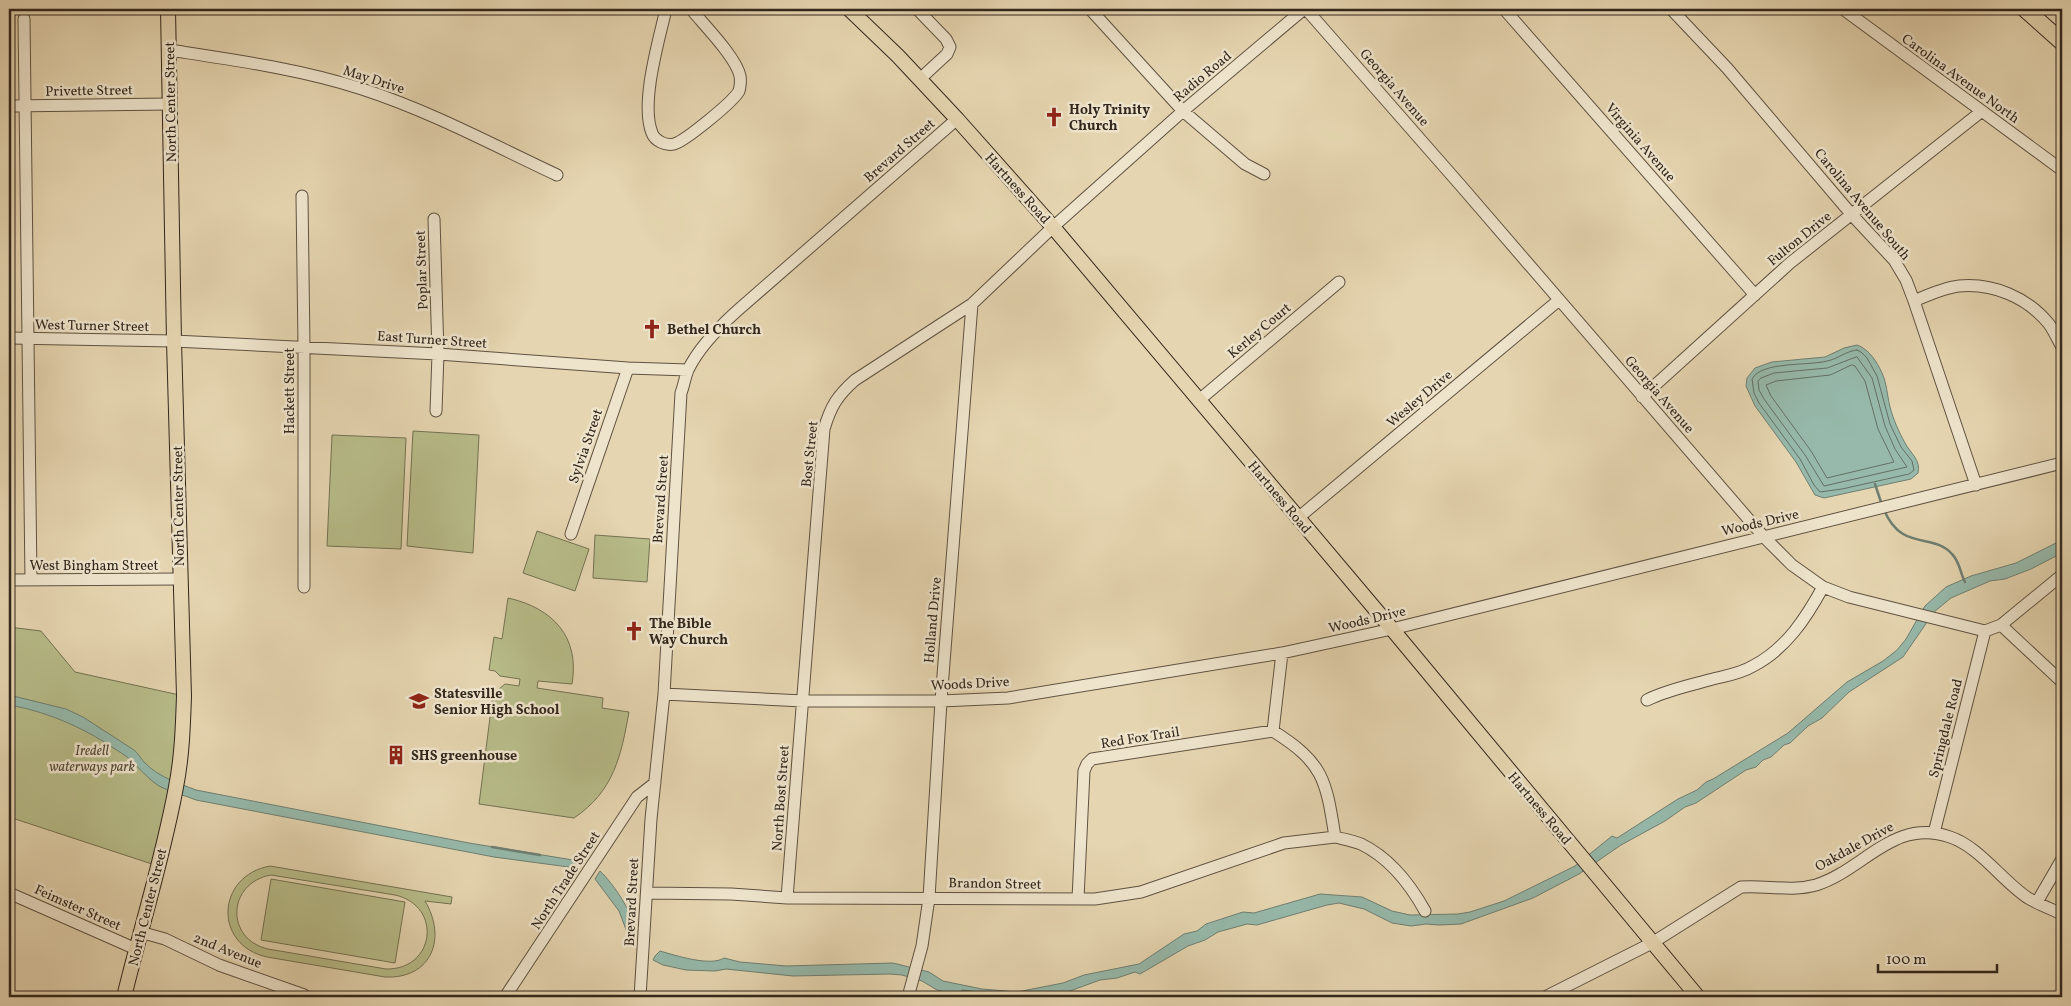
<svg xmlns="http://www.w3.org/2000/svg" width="2071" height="1006" font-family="Vollkorn,serif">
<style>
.green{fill:#b7bc89;stroke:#747253;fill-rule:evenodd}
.water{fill:#96b9ab;stroke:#6e7f72}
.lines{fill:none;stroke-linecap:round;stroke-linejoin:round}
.shore{stroke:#647064;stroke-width:1}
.stream{stroke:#6e7f72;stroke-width:2.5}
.minor-casing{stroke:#5f5242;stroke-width:13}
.major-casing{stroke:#32271d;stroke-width:16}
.highway-casing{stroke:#32271d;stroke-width:18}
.minor{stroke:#eee4cc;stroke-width:11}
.major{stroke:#e5d5b0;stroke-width:14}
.highway{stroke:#e5d5b0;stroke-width:16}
.labels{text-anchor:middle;stroke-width:5;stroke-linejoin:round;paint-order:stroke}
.street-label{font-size:14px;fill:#32271d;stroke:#eee4cc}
.poi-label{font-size:14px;font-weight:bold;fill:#32271d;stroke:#eee4cc;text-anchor:start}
.park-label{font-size:14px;font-style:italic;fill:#534c38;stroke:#eee4cc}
</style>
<rect width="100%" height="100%" fill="#e5d5b0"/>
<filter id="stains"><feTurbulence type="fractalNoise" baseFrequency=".004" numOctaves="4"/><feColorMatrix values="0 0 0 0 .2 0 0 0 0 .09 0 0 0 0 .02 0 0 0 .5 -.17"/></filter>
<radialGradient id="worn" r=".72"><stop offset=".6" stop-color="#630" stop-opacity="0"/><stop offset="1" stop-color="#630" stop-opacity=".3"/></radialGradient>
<path class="green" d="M413 431 479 435 473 553 407 546Z
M332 435 406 438 401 549 327 546Z
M537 531 589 549 575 591 523 573Z
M595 535 650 539 647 582 593 578Z
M508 598C553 608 580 637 572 684L538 681 537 688 603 698 602 708 629 712C621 756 614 791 574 818L479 804 493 694 505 684 519 686 520 679 500 676 495 671 489 670 494 637 502 639Z
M9 627 41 631 75 672 184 696 158 866 9 817Z
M270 866 452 897 451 904 425 901C447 938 432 979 385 977L267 957C213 945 216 876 270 866ZM271 875 395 895C443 906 435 970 386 969L268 949C225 939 227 883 271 875Z
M271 879 405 902 395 963 261 940Z"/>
<path class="water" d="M1857 345C1869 349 1877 362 1882 373 1887 384 1887 395 1890 407 1893 419 1899 432 1905 443 1911 454 1921 460 1918 473L1911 479 1824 498 1815 495 1796 462 1755 406 1746 386 1747 378 1755 368 1772 362 1825 357 1844 348Z
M2062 540V553L2031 569 2005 579 1990 581 1951 598 1934 612 1903 657 1849 692 1822 718 1808 726 1790 743 1784 745 1771 757 1763 760 1756 767 1746 770 1696 803 1685 807 1665 821 1621 845 1579 874 1533 898 1461 924 1439 925 1426 924 1411 926 1392 923 1364 909 1339 903 1327 905 1257 925 1247 924 1218 932 1205 940 1188 946 1140 974 1135 972 1117 978 1100 980 1070 991 1045 997 957 995 937 990 922 981 902 975 890 974 793 976 726 969 715 971 686 970 663 965 653 960 655 956 660 951C674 955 711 967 724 958L740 962 786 966 893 963 929 972 943 981 982 989 1017 992 1063 983 1084 975 1139 964 1184 934 1197 931 1206 924 1243 912 1254 913 1320 894 1362 897 1392 911 1410 915 1458 914 1470 912 1504 901 1575 866 1612 836 1617 838 1678 799 1697 790 1706 782 1713 779 1788 733 1847 682 1883 661 1897 650 1906 639 1925 606 1946 587 1971 576 2016 563Z
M9 695 66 709 83 717 134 750C139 754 140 758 144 762 158 777 178 783 196 790L469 843 579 861 576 868 494 857 196 800C184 795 170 792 159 786 148 779 140 769 131 760 125 755 118 751 112 747 82 727 45 711 9 705Z
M600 871C612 882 644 925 630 940L619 911 595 879Z"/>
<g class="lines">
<path class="shore" d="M1857 350 1861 352 1867 358 1877 376 1890 424 1901 447 1912 461 1914 470 1909 474 1842 489 1820 492 1814 485 1800 459 1759 403 1754 393 1752 379C1761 361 1809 366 1827 361 1838 359 1846 351 1857 350Z
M1857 357 1872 378 1885 426 1895 449 1907 467 1824 486 1805 455 1764 399 1759 390 1758 381 1761 378 1774 373 1827 368Z
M1852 365 1855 366 1865 381 1878 429 1894 462 1827 478 1811 451 1771 396 1766 385 1776 381 1830 375Z
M961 997 960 992 962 990 1016 997 1047 992 1049 997"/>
<path class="stream" d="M1875 484 1882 505
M1884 510C1902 552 1932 532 1952 554 1960 562 1960 573 1965 582
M492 847 540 855"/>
<defs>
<path id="minor" d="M666 9C659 40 640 103 652 133 655 141 666 146 674 144 685 141 733 102 739 91 740 88 741 80 740 76 736 57 704 25 691 9
M917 9 946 39 950 47 947 54 920 79
M1090 9 1183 111 1245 164 1264 174
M1306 9 1462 187 1763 536 1792 565 1823 587 1849 597 1985 631 2001 625 2062 682
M1504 9 1755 295
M1671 9 1727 68 1852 215 1894 260 1906 280 1914 301 1976 485
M1843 9 2062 170
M24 19 31 580
M169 50C234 60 300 69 362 89 430 111 493 145 557 175
M9 106 169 104
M302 196 304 347V587
M434 219 438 354 436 411
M1914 301C1928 295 1943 288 1959 286 1993 283 2027 297 2049 324 2054 331 2058 340 2062 347
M9 338 174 341 438 354 628 368 688 370
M1642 397 1790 263 1982 111
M1198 401 1339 282
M1298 518 1559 300
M571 534 628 368
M9 580 180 579
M2001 625 2062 575
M1282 653 1273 731C1324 763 1326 780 1335 837 1343 839 1353 841 1361 844 1390 858 1410 884 1425 911
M664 694 803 701H941L1008 698 1282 653 1392 629 2062 463
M1647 700C1667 690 1688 686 1709 680 1724 676 1740 674 1753 666 1786 649 1806 618 1823 587
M1934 833 1985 631
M9 893 136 949
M647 893 731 894 787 898 1095 899 1141 892 1284 843 1335 837
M787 898 824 429C831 406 837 396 855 380L972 304 1053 227 1183 111 1304 9
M1078 899 1084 771 1087 764 1092 759 1273 731
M2037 902 2062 859
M140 932 165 939 219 965 304 995 303 997
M505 997 637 797 655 783
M640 997 651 819 664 694 681 393C684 385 685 377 688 370 699 347 719 327 738 310L957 119
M908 997 922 946 929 898 941 701 972 304
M1545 997 1652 943 1741 887C1766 885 1791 892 1816 885 1864 870 1894 817 1950 837 1980 847 2002 881 2028 898 2038 904 2051 909 2062 914"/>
<path id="major" d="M849 9 898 56 957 119 1053 227 1392 629 1698 997
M124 997C141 927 163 858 176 787 182 757 183 726 184 696L174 341 168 9"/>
<path id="highway" d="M2025 9 2062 42"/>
</defs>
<use href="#minor" class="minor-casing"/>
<use href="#major" class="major-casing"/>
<use href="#highway" class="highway-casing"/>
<use href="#minor" class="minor"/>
<use href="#major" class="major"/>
<use href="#highway" class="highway"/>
</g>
<defs>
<symbol id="church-bare" viewBox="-9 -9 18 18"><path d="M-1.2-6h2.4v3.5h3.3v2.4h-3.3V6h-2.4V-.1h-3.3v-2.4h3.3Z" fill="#8f2418" stroke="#eee4cc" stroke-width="2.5" paint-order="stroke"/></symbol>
<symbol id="school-bare" viewBox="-9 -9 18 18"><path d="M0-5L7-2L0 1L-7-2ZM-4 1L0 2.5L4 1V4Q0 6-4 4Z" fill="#8f2418" stroke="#eee4cc" stroke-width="2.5" paint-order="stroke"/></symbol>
<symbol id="building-bare" viewBox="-9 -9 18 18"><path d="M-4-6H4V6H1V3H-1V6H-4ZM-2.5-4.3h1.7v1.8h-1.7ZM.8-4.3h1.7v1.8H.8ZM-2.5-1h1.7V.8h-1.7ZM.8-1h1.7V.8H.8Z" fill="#8f2418" stroke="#eee4cc" stroke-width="2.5" paint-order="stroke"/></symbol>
</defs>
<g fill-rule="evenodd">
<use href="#church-bare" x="1040" y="103" width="28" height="28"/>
<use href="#church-bare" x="638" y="315" width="28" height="28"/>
<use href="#church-bare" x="620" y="617" width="28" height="28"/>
<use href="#school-bare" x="405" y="687" width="28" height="28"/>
<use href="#building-bare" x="382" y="741" width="28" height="28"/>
</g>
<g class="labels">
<g class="street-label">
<text transform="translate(1202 76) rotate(-40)" y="5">Radio Road</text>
<text transform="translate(1961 78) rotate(36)" y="5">Carolina Avenue North</text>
<text transform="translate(374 79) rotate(18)" y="5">May Drive</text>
<text transform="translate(1395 87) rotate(49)" y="5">Georgia Avenue</text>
<text transform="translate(89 90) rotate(-1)" y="5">Privette Street</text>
<text transform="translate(170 102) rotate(-91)" y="5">North Center Street</text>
<text transform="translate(1641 142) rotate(49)" y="5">Virginia Avenue</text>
<text transform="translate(899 150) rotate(-41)" y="5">Brevard Street</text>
<text transform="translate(1018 188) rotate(48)" y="5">Hartness Road</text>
<text transform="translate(1863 204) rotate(50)" y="5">Carolina Avenue South</text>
<text transform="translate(1799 238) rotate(-39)" y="5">Fulton Drive</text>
<text transform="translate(421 270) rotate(-92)" y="5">Poplar Street</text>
<text transform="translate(92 325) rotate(1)" y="5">West Turner Street</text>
<text transform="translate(1259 330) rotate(-40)" y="5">Kerley Court</text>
<text transform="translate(432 339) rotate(4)" y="5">East Turner Street</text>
<text transform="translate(289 391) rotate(-90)" y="5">Hackett Street</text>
<text transform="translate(1660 394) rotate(49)" y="5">Georgia Avenue</text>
<text transform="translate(1419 398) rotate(-40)" y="5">Wesley Drive</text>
<text transform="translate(585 446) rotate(-71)" y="5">Sylvia Street</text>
<text transform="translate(809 454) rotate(-84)" y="5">Bost Street</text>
<text transform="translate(1280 497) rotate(50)" y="5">Hartness Road</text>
<text transform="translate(660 499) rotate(-86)" y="5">Brevard Street</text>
<text transform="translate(178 506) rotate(-91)" y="5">North Center Street</text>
<text transform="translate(1760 522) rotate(-13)" y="5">Woods Drive</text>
<text x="94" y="570">West Bingham Street</text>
<text transform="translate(1367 619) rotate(-13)" y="5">Woods Drive</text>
<text transform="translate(932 620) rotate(-85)" y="5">Holland Drive</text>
<text transform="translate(970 683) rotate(-3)" y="5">Woods Drive</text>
<text transform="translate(1945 728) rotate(-76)" y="5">Springdale Road</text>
<text transform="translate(1140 737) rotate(-9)" y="5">Red Fox Trail</text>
<text transform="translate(780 798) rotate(-86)" y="5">North Bost Street</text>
<text transform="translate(1540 808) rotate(50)" y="5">Hartness Road</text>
<text transform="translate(1854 846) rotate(-29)" y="5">Oakdale Drive</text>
<text transform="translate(565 880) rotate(-57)" y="5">North Trade Street</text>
<text transform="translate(995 883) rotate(1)" y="5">Brandon Street</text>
<text transform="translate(631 902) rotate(-87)" y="5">Brevard Street</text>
<text transform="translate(78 907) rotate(24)" y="5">Feimster Street</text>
<text transform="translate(147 907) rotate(-76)" y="5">North Center Street</text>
<text transform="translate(228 950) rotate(22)" y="5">2nd Avenue</text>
</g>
<g class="poi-label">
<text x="1069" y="114">Holy Trinity<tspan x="1069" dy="16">Church</tspan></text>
<text x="667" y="334">Bethel Church</text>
<text x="649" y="628">The Bible<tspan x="649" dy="16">Way Church</tspan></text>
<text x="434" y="698">Statesville<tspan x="434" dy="16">Senior High School</tspan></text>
<text x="411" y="760">SHS greenhouse</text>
</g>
<g class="park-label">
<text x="92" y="755">Iredell<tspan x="92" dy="16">waterways park</tspan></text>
</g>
</g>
<rect width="2071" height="1006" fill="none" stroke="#e5d5b0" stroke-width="30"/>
<rect x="10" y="10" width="2051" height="986" fill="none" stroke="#32271d" stroke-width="2.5"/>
<rect x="15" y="15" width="2041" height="976" fill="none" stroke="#32271d"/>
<path d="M1878 964v8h119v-8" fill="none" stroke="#32271d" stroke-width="2.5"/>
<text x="1886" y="964" font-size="15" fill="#32271d" stroke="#eee4cc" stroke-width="4" paint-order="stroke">100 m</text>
<rect width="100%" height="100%" filter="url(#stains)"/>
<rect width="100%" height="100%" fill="url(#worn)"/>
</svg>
